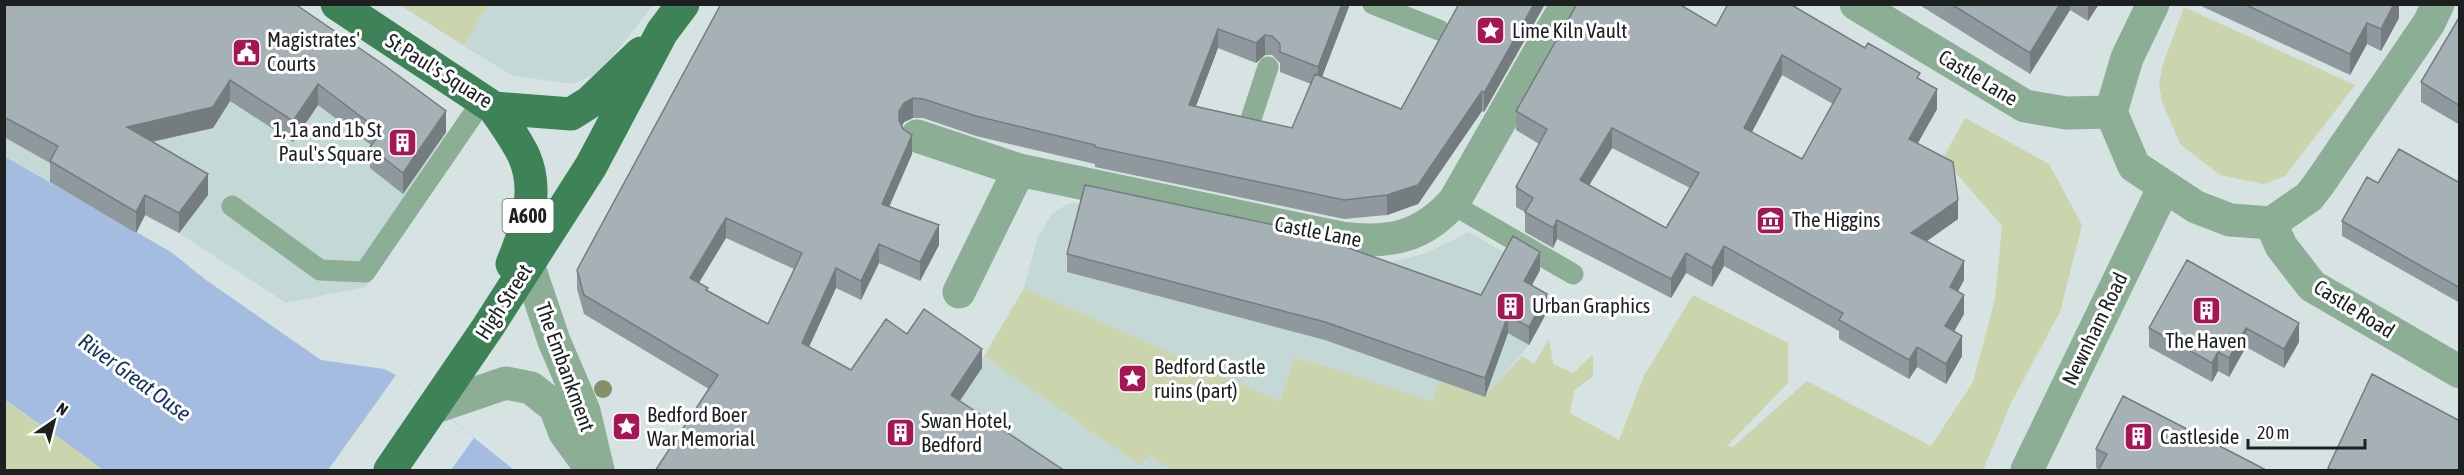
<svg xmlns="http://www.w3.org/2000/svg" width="2464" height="475" font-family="'Asap Condensed',sans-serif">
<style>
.built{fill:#c4d9d6}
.green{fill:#cad4ad}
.water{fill:#a4bce0}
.pier{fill:#d6e3e2}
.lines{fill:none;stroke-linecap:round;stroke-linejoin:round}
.service{stroke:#8bae95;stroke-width:21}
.minor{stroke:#8bae95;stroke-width:33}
.tertiary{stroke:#8bae95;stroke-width:33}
.primary{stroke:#3d8357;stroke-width:33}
.tree{fill:#84906a}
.wall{fill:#8f989c;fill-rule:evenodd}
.shaded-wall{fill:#747c7f}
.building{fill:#a6b1b5;stroke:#747c7f;stroke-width:1.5;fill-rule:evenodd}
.labels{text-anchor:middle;stroke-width:6;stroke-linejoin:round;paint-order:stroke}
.shield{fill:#fff;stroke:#606363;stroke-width:1.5}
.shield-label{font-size:20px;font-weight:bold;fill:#1c2020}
.poi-label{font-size:21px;fill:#1c2020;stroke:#fff;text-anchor:start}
.street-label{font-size:21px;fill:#1c2020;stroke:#fff}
.water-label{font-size:22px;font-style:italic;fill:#173664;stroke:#fff}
</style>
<rect width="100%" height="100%" fill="#d6e3e2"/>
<path class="built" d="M5 4 384 86 463 144 366 287 286 303 179 233 145 216 136 233 5 156Z
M488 5H653L600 73 572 84 513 76 464 46Z
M1085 203 1388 263 1426 253 1469 232 1539 273 1525 299 1529 345 1485 397 1439 381 1432 403 1335 369 1294 358 1280 401 1024 288 1037 239 1051 215 1067 204Z
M984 356 1141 466 1149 455 1171 470H796L978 365Z"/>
<path class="green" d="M400 5H488L464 46Z
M2184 7 2355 85 2285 176 2264 184 2220 175 2180 144 2162 102 2159 83 2163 64Z
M1965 118 2049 164 2082 225 2060 312 2011 403 1983 470H1171L1149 455 1141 466 984 356 1024 288 1280 401 1294 358 1335 369 1432 402 1439 381 1485 396 1522 356 1534 364 1549 339 1553 364 1573 373 1593 354V376L1574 391 1570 413 1619 440 1644 376 1693 295 1788 343V383L1727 446 1733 447 1807 381 1931 446 1973 382 1995 299 2002 226 1943 158Z
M4 400 56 435 103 470H5Z"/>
<path class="water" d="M4 156 171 252 206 280 321 360 384 369 396 375 514 470H103L56 435 5 400Z"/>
<path class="pier" d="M396 375 474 438 451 470H328Z"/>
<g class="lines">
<path class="service" d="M1373 4 1439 30
M1250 122 1268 67
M1452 204 1573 274
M232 206 320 270 365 272 483 100"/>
<path class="minor" d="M1856 4 2025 106 2066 113 2111 112
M917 136 1019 170 1341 238C1388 244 1423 238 1455 200L1567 4
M959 292 1019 170"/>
<path class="tertiary" d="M2153 4 2127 58 2111 112 2134 166 2196 207 2230 220 2271 223 2309 197 2319 184 2429 23 2438 4
M2271 223 2281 246 2312 286 2460 372
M528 264 554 341 584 411 598 470
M435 407 506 383 531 388 555 407 565 433 592 470
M2027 470 2164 187"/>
<path class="primary" d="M337 4 494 108 571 114 590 102 641 53
M494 108C504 123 516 139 524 156 540 192 526 230 512 264
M390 470 488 327 591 166 662 32 683 4"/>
</g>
<circle class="tree" cx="603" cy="389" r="9"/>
<path class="wall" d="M4 4H295L446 132 403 194 370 168V147L371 145 318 105 293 142 230 101 213 128 152 142 208 195 179 233 145 215 136 233 50 182V163L4 137Z
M720 4H1350L1322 77 1401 109 1545 4 1484 112 1482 111 1418 204 1387 215 1344 219 1095 167V164L976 136 923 118H913L904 122 902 126 912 154 889 207 939 245 920 281 879 263 861 300 836 288 809 347 851 370 907 334 982 368 709 389 584 314 577 289V270L720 7ZM1218 48 1256 63 1265 55H1272L1280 63V72L1311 84 1292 128 1196 106ZM726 238 794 269 768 324 708 291 699 283Z
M1918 4H2099L2088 21 2070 10 2030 74Z
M2399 4V18L2381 51 2367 44 2350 75 2199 5Z
M2460 16V125L2421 102V82Z
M1716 26 1865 48 1920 79 1937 109 1917 144 1958 219 1927 241 1964 280 1958 291 1964 314 1954 332 1962 356 1946 384 1917 367 1909 379 1839 339V331L1724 266 1712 287 1686 273 1671 298 1557 239 1553 248 1525 232V212L1516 207V187L1539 144 1516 130V111ZM1782 75 1833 104 1802 159 1752 132ZM1612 148 1690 188 1666 228 1589 185Z
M2378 183H2460V303L2342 236V221Z
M1067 254 1481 295 1540 270 1532 285 1547 312 1529 345 1508 333 1485 397 1325 340 1067 272Z
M2187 260 2299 342 2284 368 2246 347 2229 377 2218 371 2212 382 2149 347V328Z
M2096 449 2268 471 2099 469 2096 468Z"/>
<path class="shaded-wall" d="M1342 4H1350L1318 87V67Z
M1534 4H1545L1484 112V93Z
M2060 4H2070V10L2030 74V53Z
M2088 4H2099L2088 21Z
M2394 4H2399V18L2381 51V29Z
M2367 23V44L2350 75V54Z
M1218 29V48L1189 124V105Z
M1265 35V55L1256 63V43Z
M1782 55V75L1744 147V128Z
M230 80V101L213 128 127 147V127Z
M318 84V105L293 142V121Z
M1937 89V109L1909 159V139Z
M1482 91V111L1418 204 1387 215V195Z
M913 98V118L904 122 899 131V139V111L904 103Z
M446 111V132L403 194V173Z
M1612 128V148L1580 200V180Z
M912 135V154L882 223V204Z
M208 174V195L179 233V213Z
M145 195V215L136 233V212Z
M1958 200V219L1911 252V233Z
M726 218V238L690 297V278Z
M1557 220V239L1553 248V228Z
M939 225V245L920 281V262Z
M879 244V263L861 300V281Z
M1724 246V266L1712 287V268Z
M1540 252V270L1524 299V281Z
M1686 253V273L1671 298V279Z
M1964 261V280L1950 306V287Z
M836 268V288L802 362V343Z
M1547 294V312L1529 345V327Z
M1964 295V314L1945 346V326Z
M1508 315V333L1485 397V378Z
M2299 323V342L2284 368V349Z
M2246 328V347L2229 377V358Z
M1962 336V356L1946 384V364Z
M1917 347V367L1909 379V360Z
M982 349V368L951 414V395Z
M2218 352V371L2212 382V363Z"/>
<path class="building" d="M4 4H295L384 65 446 111 403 173 370 147 381 132 318 84 293 121 230 80 213 107 127 127 208 174 179 213 145 195 136 212 50 161 58 146 4 117Z
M721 4H1342L1318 67 1280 52V44L1272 36 1265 35 1256 43 1218 29 1189 105 1292 128 1315 74 1401 109 1459 4H1534L1484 93 1482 91 1418 185 1387 195 1344 200 1095 147V145L976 116 923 99 913 98 904 103 899 111V120L903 129 912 135 882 204 939 225 920 262 879 244 861 281 836 268 802 343 851 370 886 319 907 334 924 309 982 349 951 395 1065 471H655L718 375 584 295 577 270ZM726 218 802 253 768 324 706 290 708 288 690 278Z
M1577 4H1679L1716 26 1728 4H1790L1865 48 1868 43 1920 73 1917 78 1937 89 1909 139 1953 162 1958 200 1911 233 1964 261 1950 287 1964 295 1945 326 1962 336 1946 364 1917 347 1909 360 1839 320 1843 313 1724 246 1712 268 1686 253 1671 279 1557 220 1553 228 1525 212 1533 198 1516 187 1547 129 1516 111ZM1782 55 1841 89 1802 159 1744 128ZM1612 128 1699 173 1666 228 1580 180Z
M1951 4H2060L2030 53Z
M2244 4H2394L2381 29 2367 23 2350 54Z
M2460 16V106L2421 82Z
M2399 149 2460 183V288L2342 221 2367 177 2378 183Z
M1085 185 1298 230 1481 295 1513 236 1540 252 1524 281 1547 294 1529 327 1508 315 1485 378 1325 322 1067 254Z
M2187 260 2299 323 2284 349 2246 328 2229 358 2218 352 2212 363 2149 328Z
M2372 374 2460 421V471H2333L2328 468Z
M2123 396 2268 471H2098L2107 454 2096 449Z"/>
<defs>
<symbol id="sight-square" viewBox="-11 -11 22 22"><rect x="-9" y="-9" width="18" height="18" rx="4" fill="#a61655" stroke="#fff"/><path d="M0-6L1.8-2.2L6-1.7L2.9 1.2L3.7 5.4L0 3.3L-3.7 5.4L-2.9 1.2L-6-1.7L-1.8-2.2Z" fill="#fff"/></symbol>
<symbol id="civic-square" viewBox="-11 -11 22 22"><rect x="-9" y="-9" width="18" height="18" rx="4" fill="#a61655" stroke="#fff"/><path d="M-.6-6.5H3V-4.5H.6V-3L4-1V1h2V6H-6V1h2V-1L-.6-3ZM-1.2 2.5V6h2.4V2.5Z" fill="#fff"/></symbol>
<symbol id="building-square" viewBox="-11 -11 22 22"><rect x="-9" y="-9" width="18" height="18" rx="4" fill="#a61655" stroke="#fff"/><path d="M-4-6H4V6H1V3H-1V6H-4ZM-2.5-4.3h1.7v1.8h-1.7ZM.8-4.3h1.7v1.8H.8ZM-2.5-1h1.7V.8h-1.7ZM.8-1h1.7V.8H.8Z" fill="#fff"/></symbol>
<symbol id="museum-square" viewBox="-11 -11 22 22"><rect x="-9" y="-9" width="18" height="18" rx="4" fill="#a61655" stroke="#fff"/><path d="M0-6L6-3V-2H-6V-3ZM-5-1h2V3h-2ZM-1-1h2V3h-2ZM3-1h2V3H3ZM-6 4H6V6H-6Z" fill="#fff"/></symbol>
</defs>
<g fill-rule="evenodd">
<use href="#sight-square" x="1474" y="14" width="33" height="33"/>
<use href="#civic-square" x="230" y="36" width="33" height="33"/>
<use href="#building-square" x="386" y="126" width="33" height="33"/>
<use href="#museum-square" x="1754" y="204" width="33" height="33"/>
<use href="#building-square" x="1494" y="290" width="33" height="33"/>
<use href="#building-square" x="2190" y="294" width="33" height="33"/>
<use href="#sight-square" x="1116" y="362" width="33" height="33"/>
<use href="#sight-square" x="610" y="410" width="33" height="33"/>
<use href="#building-square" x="884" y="416" width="33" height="33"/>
<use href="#building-square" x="2122" y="420" width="33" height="33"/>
</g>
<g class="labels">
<rect class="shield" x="502.5" y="199" width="51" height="34" rx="4.5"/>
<g class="shield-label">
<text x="528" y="223">A600</text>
</g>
<g class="poi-label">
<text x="1512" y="38">Lime Kiln Vault</text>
<text x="267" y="47">Magistrates'<tspan x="267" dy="24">Courts</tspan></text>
<text x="382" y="137" text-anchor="end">1, 1a and 1b St<tspan x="382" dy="24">Paul's Square</tspan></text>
<text x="1792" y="227">The Higgins</text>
<text x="1532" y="313">Urban Graphics</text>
<text x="2206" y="348" text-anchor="middle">The Haven</text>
<text x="1154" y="374">Bedford Castle<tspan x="1154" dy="24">ruins (part)</tspan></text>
<text x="647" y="422">Bedford Boer<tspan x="647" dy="24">War Memorial</tspan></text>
<text x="921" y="428">Swan Hotel,<tspan x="921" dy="24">Bedford</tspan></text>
<text x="2160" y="444">Castleside</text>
</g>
<g class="street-label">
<text transform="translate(439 71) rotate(32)" y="7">St Paul's Square</text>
<text transform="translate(1978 78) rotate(31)" y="7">Castle Lane</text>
<text transform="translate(1318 232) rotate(11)" y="7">Castle Lane</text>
<text transform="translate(504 302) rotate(-57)" y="7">High Street</text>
<text transform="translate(2354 309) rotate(32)" y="7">Castle Road</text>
<text transform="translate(2095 329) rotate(-64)" y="7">Newnham Road</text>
<text transform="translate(565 367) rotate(70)" y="7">The Embankment</text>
</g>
<g class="water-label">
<text transform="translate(135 377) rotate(36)" y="8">River Great Ouse</text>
</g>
</g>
<rect width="2464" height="475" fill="none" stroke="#1c2020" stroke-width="12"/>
<g transform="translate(54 421) rotate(35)" stroke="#ffffff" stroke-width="4.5" paint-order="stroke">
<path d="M0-4.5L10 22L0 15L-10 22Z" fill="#1c2020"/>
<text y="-9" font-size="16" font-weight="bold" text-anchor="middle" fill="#1c2020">N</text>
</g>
<path d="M2248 439v9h117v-9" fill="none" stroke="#1c2020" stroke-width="3"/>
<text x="2257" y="439" font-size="18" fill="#1c2020" stroke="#ffffff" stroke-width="4.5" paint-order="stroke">20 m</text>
</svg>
